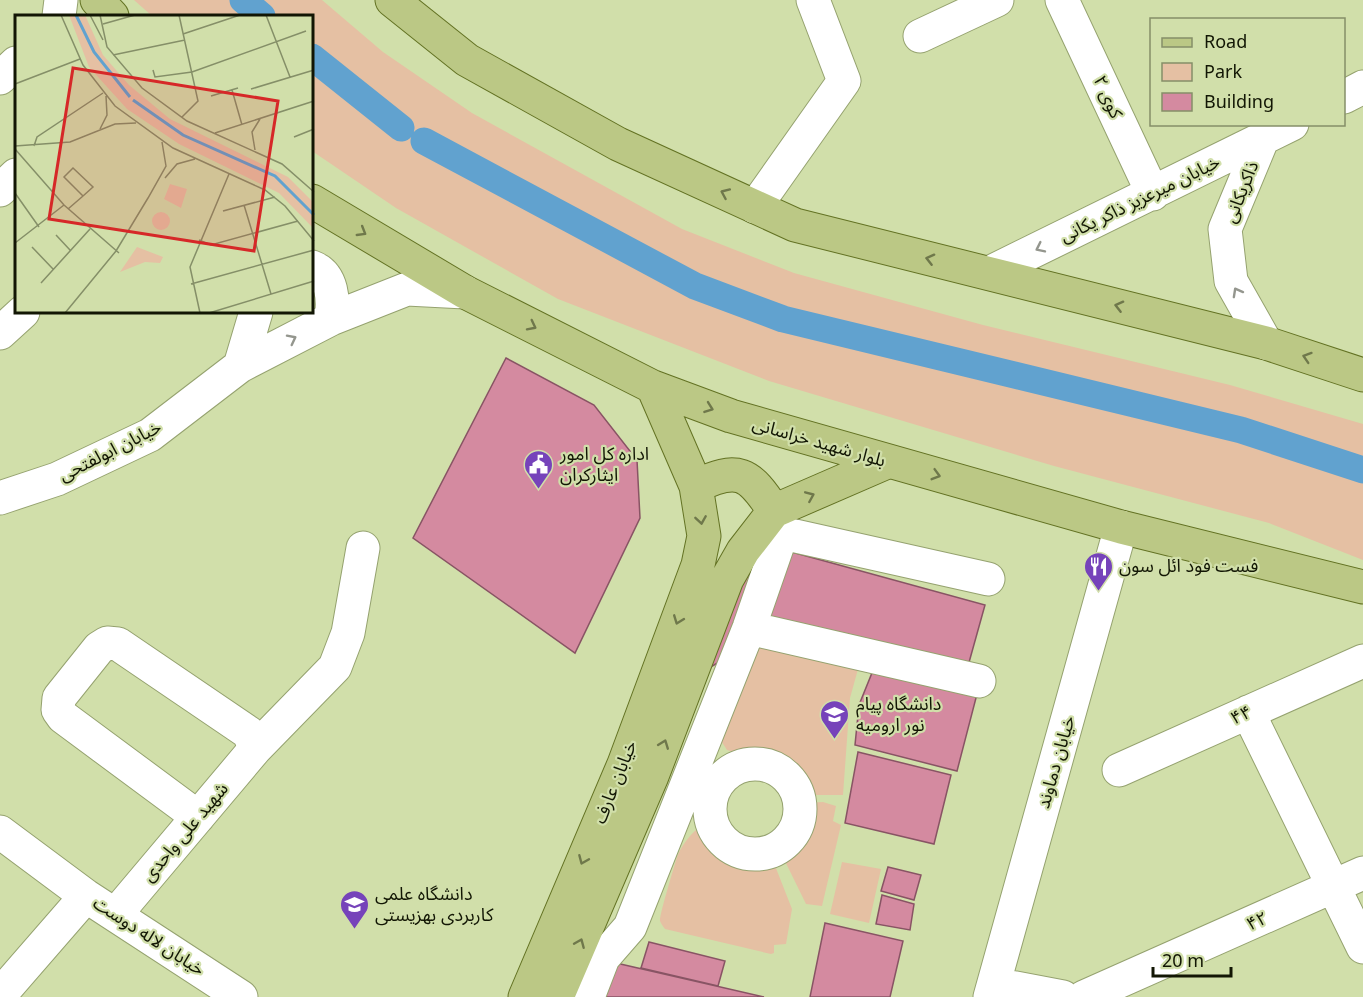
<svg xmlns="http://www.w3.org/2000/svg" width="1363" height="997" font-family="Georgia,'Noto Sans Arabic',serif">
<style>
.green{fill:#e5c0a3}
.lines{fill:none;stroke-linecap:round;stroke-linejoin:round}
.canal{stroke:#61a2cf;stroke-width:27}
.building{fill:#d48aa0;stroke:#885464;stroke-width:1.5}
.minor-casing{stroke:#95a26f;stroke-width:35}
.major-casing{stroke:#637223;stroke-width:35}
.minor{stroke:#fff;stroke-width:33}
.major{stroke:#bbc885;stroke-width:33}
.oneway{stroke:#6f784b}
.oneway2{stroke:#94968e}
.labels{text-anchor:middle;stroke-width:4.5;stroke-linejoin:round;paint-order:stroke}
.street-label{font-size:18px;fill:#121604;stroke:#d1dfaa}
.poi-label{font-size:18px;fill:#121604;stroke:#d1dfaa;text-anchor:start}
.inset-river{fill:none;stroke:#61a2cf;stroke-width:3}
.inset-road{fill:none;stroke:#858f68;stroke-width:1.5}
.view{fill:#d62828;fill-opacity:0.15;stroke:#d62828;stroke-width:3}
.inset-edge{fill:none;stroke:#121604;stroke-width:3}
</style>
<rect width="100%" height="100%" fill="#d1dfaa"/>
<path class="green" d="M134 0H322L383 52 472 113 682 229 794 273 983 325 1230 385 1363 424V560L1269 523 1054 466 769 381 558 299 396 208 312 151V16H152Z
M769 647 860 662 850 698 843 795H800C797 760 753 758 727 750L716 733 748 650Z
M823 802 836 806 833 821 841 825 822 906 806 904 780 851C797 842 804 821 804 803Z
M696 830C715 851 744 866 772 858L792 909 786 944 774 945V953L771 954 665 929C663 926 661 924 660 921 659 916 675 864 677 857 681 847 688 837 696 830Z
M842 862 881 869 869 923 830 914Z"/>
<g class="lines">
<path class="canal" d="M243 0 262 16
M312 57 401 128
M424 141 695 286 783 319 1241 430 1363 470"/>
</g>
<path class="building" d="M506 358 594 405 637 460 640 518 575 653 413 538Z
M788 551 985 605 968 666 769 618Z
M750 561 756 577 726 658 709 668Z
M874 668 977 694 957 771 855 745 859 705Z
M858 752 951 775 934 844 845 823Z
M888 867 921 875 914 900 881 891Z
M882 895 914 904 910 930 876 924Z
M825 923 903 941 890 997H810Z
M649 942 725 961 718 986 641 968Z
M603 960 764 997H596Z"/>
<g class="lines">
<defs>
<path id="minor" d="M1062 0 1153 194
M59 16 61 0
M920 36 997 0
M0 78 16 63
M1344 97 1363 87
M1262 140 1225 229 1231 281 1266 343
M0 190 16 175
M755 207 844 81 813 0
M312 267C333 275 334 301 331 319
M989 273 1292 124
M0 333 23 312
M240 366 256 312
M0 498 57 479 150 435 240 366 331 319 407 289 465 292
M749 628 979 681
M1248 712 1363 947
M710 809a45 45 0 1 1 90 0a45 45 0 1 1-90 0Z
M1119 770 1363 661
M198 817 63 717 58 710 59 698 99 648 107 643 118 644 249 733 255 749
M0 832 86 896 241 997
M116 914 255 749 335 667 348 633 363 548
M994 984 1063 997
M0 995 86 896
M588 997 603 958 630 927 749 628 782 533 988 579
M990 997 1121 527
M1084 997 1363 873"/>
<path id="major" d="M97 0 112 16
M392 0 467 60 618 144 795 225 1266 343 1363 375
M312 201 465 292 653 387 731 416 1121 527 1363 587
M696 486C738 466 749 472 774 511
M525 997 624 764 698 565 704 536 696 486 653 387
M557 997 652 776 727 579 743 551 774 511 887 462"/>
</defs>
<use href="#minor" class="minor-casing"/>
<use href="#major" class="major-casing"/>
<use href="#minor" class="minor"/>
<use href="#major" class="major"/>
</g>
<defs><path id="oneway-chevron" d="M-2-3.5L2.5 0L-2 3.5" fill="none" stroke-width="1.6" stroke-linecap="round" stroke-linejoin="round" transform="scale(1.5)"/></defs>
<g class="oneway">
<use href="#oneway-chevron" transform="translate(725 193) rotate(-156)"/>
<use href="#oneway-chevron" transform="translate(362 232) rotate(31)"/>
<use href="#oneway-chevron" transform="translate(930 259) rotate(-166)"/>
<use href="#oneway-chevron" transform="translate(1119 306) rotate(-166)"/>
<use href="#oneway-chevron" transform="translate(532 326) rotate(27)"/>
<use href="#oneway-chevron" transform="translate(1307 357) rotate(-162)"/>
<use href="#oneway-chevron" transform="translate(709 408) rotate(20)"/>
<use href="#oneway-chevron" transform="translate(936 475) rotate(16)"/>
<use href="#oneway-chevron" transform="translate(810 496) rotate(-23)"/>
<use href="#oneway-chevron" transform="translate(701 520) rotate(81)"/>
<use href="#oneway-chevron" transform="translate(678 620) rotate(111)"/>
<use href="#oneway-chevron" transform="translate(664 744) rotate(-69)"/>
<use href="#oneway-chevron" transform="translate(583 860) rotate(113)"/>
<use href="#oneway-chevron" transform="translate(580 943) rotate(-67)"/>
</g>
<g class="oneway2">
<use href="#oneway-chevron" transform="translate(1040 248) rotate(154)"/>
<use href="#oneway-chevron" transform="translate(1237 292) rotate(-119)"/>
<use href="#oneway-chevron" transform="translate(292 339) rotate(-27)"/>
</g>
<defs>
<symbol id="civic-pin" viewBox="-11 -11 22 30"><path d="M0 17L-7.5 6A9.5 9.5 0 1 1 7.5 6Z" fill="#7643ba" stroke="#d1dfaa"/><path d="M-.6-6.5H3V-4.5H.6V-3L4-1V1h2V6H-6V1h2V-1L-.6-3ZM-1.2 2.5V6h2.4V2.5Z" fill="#fff"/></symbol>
<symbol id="restaurant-pin" viewBox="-11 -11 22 30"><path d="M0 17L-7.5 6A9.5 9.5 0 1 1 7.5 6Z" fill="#7643ba" stroke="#d1dfaa"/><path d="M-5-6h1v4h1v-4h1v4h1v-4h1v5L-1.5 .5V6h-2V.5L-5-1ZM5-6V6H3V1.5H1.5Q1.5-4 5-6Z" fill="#fff"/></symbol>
<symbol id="university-pin" viewBox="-11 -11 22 30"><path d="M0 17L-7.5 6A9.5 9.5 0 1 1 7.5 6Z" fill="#7643ba" stroke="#d1dfaa"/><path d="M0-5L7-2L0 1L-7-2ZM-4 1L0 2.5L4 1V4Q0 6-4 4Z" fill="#fff"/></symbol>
</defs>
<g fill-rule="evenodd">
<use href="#civic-pin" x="522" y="448" width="33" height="45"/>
<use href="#restaurant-pin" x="1082" y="550" width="33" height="45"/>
<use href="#university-pin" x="818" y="698" width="33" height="45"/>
<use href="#university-pin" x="338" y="888" width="33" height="45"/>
</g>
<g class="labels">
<g class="street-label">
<text transform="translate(1108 97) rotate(65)" y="6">کوی ۲</text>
<text transform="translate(1241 192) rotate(-68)" y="6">ذاکریکانی</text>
<text transform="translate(1140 199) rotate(-26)" y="6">خیابان میرعزیز ذاکر یکانی</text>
<text transform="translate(819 442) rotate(16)" y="6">بلوار شهید خراسانی</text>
<text transform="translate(110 451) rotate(-27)" y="6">خیابان ابولفتحی</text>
<text transform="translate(1241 715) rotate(-24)" y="6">۴۴</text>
<text transform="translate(1056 762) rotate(-74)" y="6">خیابان دماوند</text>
<text transform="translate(615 782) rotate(-68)" y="6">خیابان عارف</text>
<text transform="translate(185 832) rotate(-50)" y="6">شهید علی واحدی</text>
<text transform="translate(1257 921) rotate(-24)" y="6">۴۲</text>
<text transform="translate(149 936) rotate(33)" y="6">خیابان لاله دوست</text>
</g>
<g class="poi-label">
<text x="560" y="460">اداره کل امور<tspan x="560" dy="21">ایثارکران</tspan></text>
<text x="1119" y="572">فست فود ائل سون</text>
<text x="856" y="710">دانشگاه پیام<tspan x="856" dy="21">نور ارومیه</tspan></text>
<text x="375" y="900">دانشگاه علمی<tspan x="375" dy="21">کاربردی بهزیستی</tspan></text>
</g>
</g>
<g transform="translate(15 15)">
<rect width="298" height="298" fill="#d1dfaa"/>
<path d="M54 0H70L88 40 114 70 155 104 273 162 298 187V213L264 178 164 129 112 94 74 52ZM155 169 172 174 166 193 149 184ZM137 206a9 9 0 1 1 18 0a9 9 0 1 1-18 0ZM122 232 148 242 145 248 130 247 105 257Z" fill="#e5c0a3"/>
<path class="inset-river" d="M61 0 79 37 115 82M118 85 168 120 260 161 299 200"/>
<path class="inset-road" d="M46 0 68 50 100 91 158 133 250 175 270 191 299 226M75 0 88 25M85 0 92 32 127 73 172 106 267 149 299 177M164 0 183 86 167 102M251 0 275 62M88 9 120 0M168 19 225 0M98 40 170 25M138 55 140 62 177 57 291 16M0 69 65 44M236 74 299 55M217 75 227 110M196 81 223 73M85 114 92 100 91 81M200 118 299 86M279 122 299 114M0 131 55 127 100 109 121 108M19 131 22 122 88 78M0 134 49 190 104 238M240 135 237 117 245 104M150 163 162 149 180 144M0 178 24 212M229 190 256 279M53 194 68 181 78 172 58 153 49 162 68 181M208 196 260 182M41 220 55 235M184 225 196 230 283 206M0 228 49 190M17 232 38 254M26 268 75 214M176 269 299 235M50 298 101 236 133 183 151 151 147 127M185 298 175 252 214 159M194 298 299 266"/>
<path class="view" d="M58 53 263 86 239 236 34 204Z"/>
<rect width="298" height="298" class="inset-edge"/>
</g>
<rect x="1150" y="18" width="195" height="108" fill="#d1dfaa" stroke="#858f68" stroke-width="1.5"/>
<rect x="1162" y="38" width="30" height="9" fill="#bbc885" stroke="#858f68" stroke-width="1.5"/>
<text x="1204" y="48" font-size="18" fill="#121604">Road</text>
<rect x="1162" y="63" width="30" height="18" fill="#e5c0a3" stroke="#858f68" stroke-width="1.5"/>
<text x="1204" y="78" font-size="18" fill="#121604">Park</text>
<rect x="1162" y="93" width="30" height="18" fill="#d48aa0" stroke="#858f68" stroke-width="1.5"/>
<text x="1204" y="108" font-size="18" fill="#121604">Building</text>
<path d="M1153 967v9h78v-9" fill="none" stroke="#121604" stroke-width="3"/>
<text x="1162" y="967" font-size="18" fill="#121604" stroke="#d1dfaa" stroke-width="4.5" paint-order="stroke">20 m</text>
</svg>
